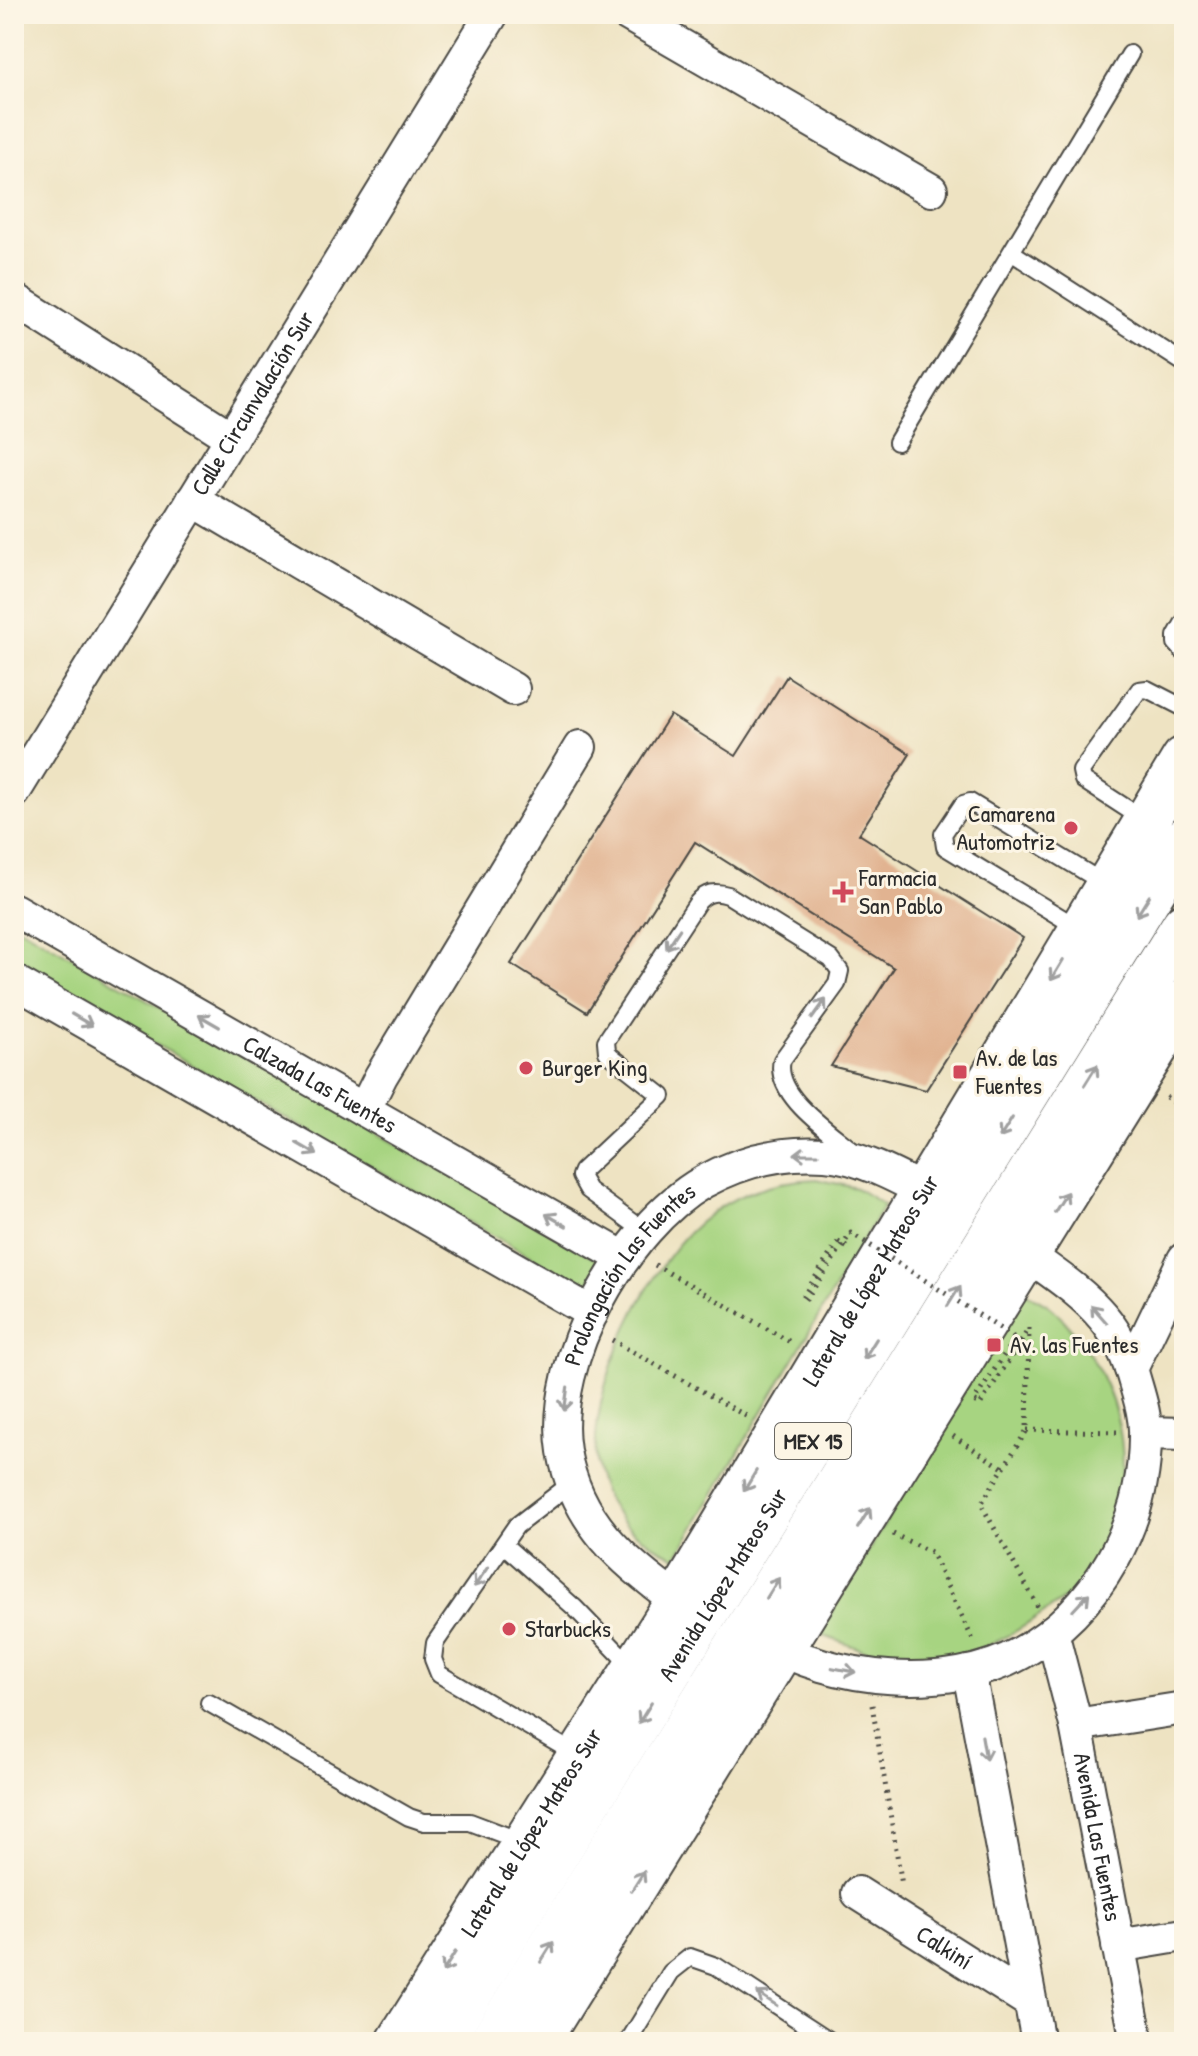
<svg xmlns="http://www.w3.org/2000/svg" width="1198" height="2056" font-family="'Patrick Hand',sans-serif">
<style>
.green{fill:#a7d481;stroke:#698056;stroke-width:2}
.building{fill:#e1b391}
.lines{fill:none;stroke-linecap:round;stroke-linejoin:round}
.lane-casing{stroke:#484742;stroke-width:20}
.street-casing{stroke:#484742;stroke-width:36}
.secondary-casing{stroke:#484742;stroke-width:48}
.primary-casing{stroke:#484742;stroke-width:48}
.path{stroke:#484742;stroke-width:5;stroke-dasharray:2 6;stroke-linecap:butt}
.lane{stroke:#fff;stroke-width:16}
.street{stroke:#fff;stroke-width:32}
.secondary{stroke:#fff;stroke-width:44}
.primary{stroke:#fff;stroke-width:44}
.path-bridge{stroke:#484742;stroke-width:5;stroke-dasharray:2 6;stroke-linecap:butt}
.oneway{stroke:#a0a0a0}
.poi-dot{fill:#d1495b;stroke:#fcf5e5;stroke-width:3}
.labels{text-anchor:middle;stroke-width:6;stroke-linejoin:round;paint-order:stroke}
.shield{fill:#fcf5e5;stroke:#6a6863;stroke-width:2}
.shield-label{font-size:22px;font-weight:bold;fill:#2b2b2b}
.street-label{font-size:24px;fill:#2b2b2b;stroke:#fcf5e5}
.poi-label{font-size:24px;fill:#2b2b2b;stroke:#fcf5e5;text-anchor:start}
</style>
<rect width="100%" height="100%" fill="#fcf5e5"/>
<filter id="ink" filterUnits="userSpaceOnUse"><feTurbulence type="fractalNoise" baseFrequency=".0125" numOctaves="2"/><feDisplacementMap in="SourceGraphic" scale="16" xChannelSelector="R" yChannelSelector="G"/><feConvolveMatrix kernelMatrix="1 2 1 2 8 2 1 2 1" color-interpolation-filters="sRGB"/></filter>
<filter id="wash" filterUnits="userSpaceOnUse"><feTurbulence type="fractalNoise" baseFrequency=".006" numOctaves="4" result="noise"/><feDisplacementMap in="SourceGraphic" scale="32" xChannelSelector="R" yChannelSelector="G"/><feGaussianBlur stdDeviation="1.8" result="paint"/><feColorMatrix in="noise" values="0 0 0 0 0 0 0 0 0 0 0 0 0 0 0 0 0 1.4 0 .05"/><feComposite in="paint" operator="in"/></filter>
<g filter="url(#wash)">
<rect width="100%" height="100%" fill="#eee3c2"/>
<path class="green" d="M14 924 605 1264 584 1287 14 964Z
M817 1179 856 1188 884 1205 676 1558C643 1540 616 1525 602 1488 574 1415 643 1271 699 1223 734 1193 772 1181 817 1179Z
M1023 1291C1033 1297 1046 1302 1054 1310 1114 1369 1143 1458 1107 1537 1099 1555 1090 1575 1075 1589 1062 1602 1042 1614 1026 1625 993 1646 953 1664 912 1661 881 1659 848 1644 819 1634Z"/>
<g id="blocks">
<path class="building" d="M787 676 910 754 859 834 1023 938 926 1090 831 1066 894 968 695 842 587 1012 511 964 670 715 736 756Z"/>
</g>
</g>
<g filter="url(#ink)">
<use href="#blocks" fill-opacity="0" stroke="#484742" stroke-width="2"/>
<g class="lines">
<defs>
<path id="lane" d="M1011 252 1184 363
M897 442 1130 54
M1184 622 1176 636V643L1184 652
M1146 821 1083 780 1081 771 1139 690 1147 689 1184 708
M1080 929 945 847 943 834 963 804 970 802 1107 885
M645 1232 588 1190 580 1176 582 1171 662 1096 611 1056 607 1052 606 1041 697 903C706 892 715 891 728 895L831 959 840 971 837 984 782 1060C773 1096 831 1132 855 1153
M573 1482 516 1526 435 1643 433 1659 439 1674 579 1756
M504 1545 575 1608 633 1668
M209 1703 409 1817 424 1822H470L523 1842
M628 2042 671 1972 690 1957 716 1966 832 2042"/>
<g id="street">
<path d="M627 14 931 190"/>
<path d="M14 299 232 438"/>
<path d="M193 500 513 689"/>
<path id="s1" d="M14 792 492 14"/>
<path id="s2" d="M14 910 624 1258"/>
<path d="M14 981 592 1313"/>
<path d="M364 1110 381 1076 580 747"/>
<path d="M1131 1369 1184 1259"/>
<path d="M1146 1433 1184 1434"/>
<path id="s3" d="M678 1601C623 1562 576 1521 564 1451 549 1360 625 1227 703 1182 741 1161 782 1151 825 1154 863 1156 910 1184 943 1201"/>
<path id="s4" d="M1052 1632 1076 1725 1137 2042"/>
<path d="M764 1640C831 1682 950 1693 1021 1653 1098 1610 1145 1523 1145 1436 1146 1418 1140 1399 1135 1382 1129 1360 1118 1335 1103 1317 1082 1292 1054 1274 1028 1255"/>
<path d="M969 1672 1038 2042"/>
<path d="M1076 1725 1184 1708"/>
<path id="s5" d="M858 1893 1030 2002"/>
<path d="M1118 1946 1184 1935"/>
</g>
<g id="secondary">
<path id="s6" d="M399 2042 678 1601 1184 759"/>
<path d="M537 2042 1184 1002"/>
</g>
<g id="primary">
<path id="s7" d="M440 2042 1184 840"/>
<path d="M491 2042 1184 925"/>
</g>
</defs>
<use href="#lane" class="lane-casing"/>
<use href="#street" class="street-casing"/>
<use href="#secondary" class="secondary-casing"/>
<use href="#primary" class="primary-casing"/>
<path class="path" d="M1166 1097 1184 1109
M838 1242 850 1249
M655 1265 792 1343
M1029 1328 1027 1430 981 1504 1038 1607
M612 1340 746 1416
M1021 1342 1027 1331
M1027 1430 1118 1432
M953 1436 1003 1468
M893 1534 931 1552 974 1642
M872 1705 902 1885"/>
<use href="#lane" class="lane"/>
<use href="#street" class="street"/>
<use href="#secondary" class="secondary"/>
<use href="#primary" class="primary"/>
<path class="path-bridge" d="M838 1242 802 1298 805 1301 851 1233 1015 1338 974 1401 980 1405 1021 1342"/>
</g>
<defs><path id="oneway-shaft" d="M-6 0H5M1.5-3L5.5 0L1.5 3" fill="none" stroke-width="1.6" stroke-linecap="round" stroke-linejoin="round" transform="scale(2)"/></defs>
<g class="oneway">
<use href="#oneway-shaft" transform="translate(1143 906) rotate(122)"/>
<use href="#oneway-shaft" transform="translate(673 939) rotate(124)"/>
<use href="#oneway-shaft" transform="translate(1057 970) rotate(121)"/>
<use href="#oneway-shaft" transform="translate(819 1009) rotate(-54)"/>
<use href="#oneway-shaft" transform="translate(82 1020) rotate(30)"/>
<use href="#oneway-shaft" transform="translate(209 1021) rotate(-150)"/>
<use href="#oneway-shaft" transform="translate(1091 1075) rotate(-58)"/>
<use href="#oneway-shaft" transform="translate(1006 1128) rotate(122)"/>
<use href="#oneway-shaft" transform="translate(307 1149) rotate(30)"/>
<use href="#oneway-shaft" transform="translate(806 1154) rotate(180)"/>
<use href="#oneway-shaft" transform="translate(1061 1202) rotate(-58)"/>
<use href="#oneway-shaft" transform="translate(556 1220) rotate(-150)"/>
<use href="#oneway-shaft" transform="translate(954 1296) rotate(-58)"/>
<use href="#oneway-shaft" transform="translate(1099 1314) rotate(-131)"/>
<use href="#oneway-shaft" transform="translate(870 1349) rotate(122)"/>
<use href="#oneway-shaft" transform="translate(566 1399) rotate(98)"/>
<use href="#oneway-shaft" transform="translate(750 1481) rotate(121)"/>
<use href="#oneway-shaft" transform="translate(864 1518) rotate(-58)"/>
<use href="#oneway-shaft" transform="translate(481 1577) rotate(125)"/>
<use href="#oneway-shaft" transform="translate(773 1588) rotate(-58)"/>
<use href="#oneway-shaft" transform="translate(1081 1602) rotate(-47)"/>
<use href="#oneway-shaft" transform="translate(844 1670) rotate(11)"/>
<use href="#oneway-shaft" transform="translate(645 1713) rotate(122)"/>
<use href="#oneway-shaft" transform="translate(984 1748) rotate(80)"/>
<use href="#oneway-shaft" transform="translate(638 1881) rotate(-58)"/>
<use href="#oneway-shaft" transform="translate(547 1952) rotate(-58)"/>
<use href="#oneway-shaft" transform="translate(449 1962) rotate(122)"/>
<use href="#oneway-shaft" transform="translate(767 1999) rotate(-146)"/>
</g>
</g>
<g class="poi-dot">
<circle cx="1071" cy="828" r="8"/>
<path d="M839 880h8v8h8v8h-8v8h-8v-8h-8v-8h8z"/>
<circle cx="526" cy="1068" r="8"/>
<rect x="952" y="1064" width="16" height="16" rx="4"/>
<rect x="986" y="1337" width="16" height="16" rx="4"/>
<circle cx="509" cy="1629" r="8"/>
</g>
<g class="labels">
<rect class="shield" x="775" y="1423" width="76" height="36" rx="6"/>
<g class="shield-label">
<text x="813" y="1449">MEX 15</text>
</g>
<g class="street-label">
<text dy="8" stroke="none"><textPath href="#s1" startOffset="456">Calle Circunvalación Sur</textPath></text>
<text dy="8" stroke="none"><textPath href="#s2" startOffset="352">Calzada Las Fuentes</textPath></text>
<text dy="8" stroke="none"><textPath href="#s3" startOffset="390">Prolongación Las Fuentes</textPath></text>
<text dy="8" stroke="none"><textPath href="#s6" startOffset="896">Lateral de López Mateos Sur</textPath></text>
<text dy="8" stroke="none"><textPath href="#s7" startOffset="538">Avenida López Mateos Sur</textPath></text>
<text dy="8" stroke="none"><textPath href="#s6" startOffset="248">Lateral de López Mateos Sur</textPath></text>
<text dy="8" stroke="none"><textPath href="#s4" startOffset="210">Avenida Las Fuentes</textPath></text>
<text dy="8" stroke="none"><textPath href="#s5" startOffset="102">Calkiní</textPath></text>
</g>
<g class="poi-label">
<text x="1055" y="822" text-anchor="end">Camarena<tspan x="1055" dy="28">Automotriz</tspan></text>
<text x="859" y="886">Farmacia<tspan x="859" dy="28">San Pablo</tspan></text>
<text x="976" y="1066">Av. de las<tspan x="976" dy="28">Fuentes</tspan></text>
<text x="542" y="1076">Burger King</text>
<text x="1010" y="1353">Av. las Fuentes</text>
<text x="525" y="1637">Starbucks</text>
</g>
</g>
<rect width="1198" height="2056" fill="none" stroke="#fcf5e5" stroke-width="48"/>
</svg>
